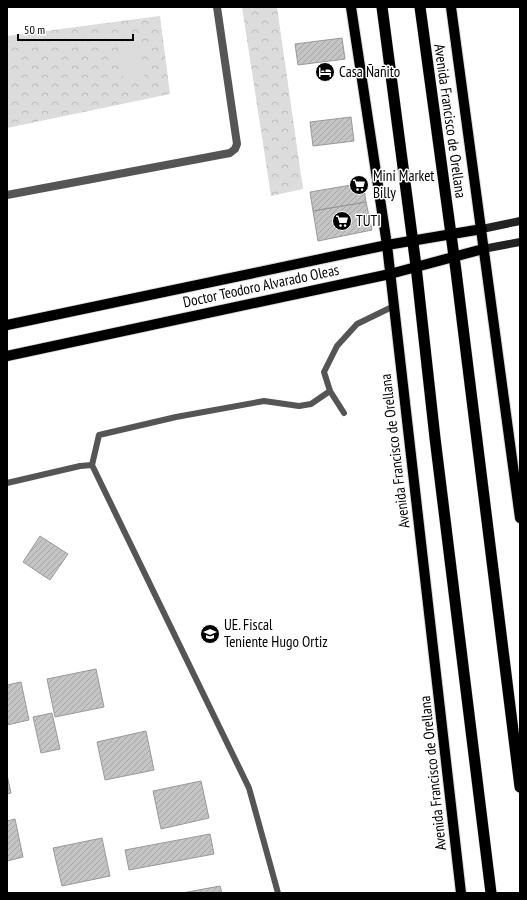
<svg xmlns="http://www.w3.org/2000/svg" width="527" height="900" font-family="'PT Sans Narrow',sans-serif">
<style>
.park{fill:url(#park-crowns)}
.garden{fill:#dcdcdc}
.building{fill:url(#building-hatch);stroke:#999}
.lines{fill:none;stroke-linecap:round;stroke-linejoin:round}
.primary-casing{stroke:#dbdbdb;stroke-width:12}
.trunk-casing{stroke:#dbdbdb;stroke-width:12}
.service{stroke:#555;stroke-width:6}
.minor{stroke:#555;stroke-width:8}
.secondary{stroke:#222;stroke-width:8}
.primary{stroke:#000;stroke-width:10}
.trunk{stroke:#000;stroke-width:11}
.labels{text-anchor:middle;stroke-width:3;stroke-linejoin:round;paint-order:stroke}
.poi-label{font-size:15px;fill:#000;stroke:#fff;text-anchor:start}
.street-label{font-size:15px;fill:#000;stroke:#fff}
</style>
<defs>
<pattern id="park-crowns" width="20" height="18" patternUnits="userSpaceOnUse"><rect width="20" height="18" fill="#dcdcdc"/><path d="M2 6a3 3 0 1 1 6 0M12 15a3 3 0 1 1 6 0" fill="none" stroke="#bbb"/></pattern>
<pattern id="building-hatch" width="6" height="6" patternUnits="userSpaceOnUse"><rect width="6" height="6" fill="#c4c4c4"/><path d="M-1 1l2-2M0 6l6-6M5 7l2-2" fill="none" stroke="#a7a7a7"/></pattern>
</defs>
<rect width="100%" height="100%" fill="#fff"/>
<path class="park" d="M242 7H277L303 189 271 196Z
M160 16 170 94 7 128V36Z"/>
<path class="garden" d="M139 41 145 81 124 84 119 44Z"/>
<path class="building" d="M342 38 345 59 298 65 295 44Z
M351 117 354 141 313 146 310 122Z
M363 183 366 202 313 211 310 192Z
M366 202 372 230 318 241 313 211Z
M40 536 68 554 50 580 23 562Z
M96 669 104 707 55 717 47 679Z
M21 682 29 720 7 725V685Z
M52 713 60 749 41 753 33 717Z
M146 731 154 770 105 780 97 742Z
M7 775 11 793 7 794Z
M201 781 209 818 161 829 153 791Z
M15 819 23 857 7 861V821Z
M210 834 214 854 129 870 125 850Z
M102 838 110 876 62 886 53 848Z
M220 886 222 893H182Z"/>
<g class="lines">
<defs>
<path id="primary" d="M351 7 387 245 461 893
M451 7 520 518
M7 325 387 245 482 229
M7 356 390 274 483 249"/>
<path id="trunk" d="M382 7 416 266 435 438 491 893
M420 7 456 271 520 787"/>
</defs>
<use href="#primary" class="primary-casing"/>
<use href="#trunk" class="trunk-casing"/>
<path class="service" d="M344 413 330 391 324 372 337 346 357 324 394 306
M7 483 80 466 92 465
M278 893 249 788 92 465 99 435 176 417 264 401 299 406 311 404 330 391"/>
<path class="minor" d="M7 195 230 153 235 149 237 144 217 7"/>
<path class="secondary" d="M482 229 520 221
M483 249 520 242"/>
<use href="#primary" class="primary"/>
<use href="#trunk" class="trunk"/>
</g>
<defs>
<symbol id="hotel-disc" viewBox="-11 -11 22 22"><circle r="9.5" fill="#000" stroke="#fff"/><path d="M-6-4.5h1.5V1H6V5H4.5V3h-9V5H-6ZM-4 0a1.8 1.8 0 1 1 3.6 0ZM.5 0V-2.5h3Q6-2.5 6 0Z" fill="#fff"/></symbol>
<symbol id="supermarket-disc" viewBox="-11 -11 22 22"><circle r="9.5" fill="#000" stroke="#fff"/><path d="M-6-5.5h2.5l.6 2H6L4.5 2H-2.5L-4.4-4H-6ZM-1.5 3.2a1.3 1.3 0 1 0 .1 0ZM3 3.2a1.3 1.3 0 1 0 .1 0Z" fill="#fff"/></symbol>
<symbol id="school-disc" viewBox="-11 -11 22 22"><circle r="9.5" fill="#000" stroke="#fff"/><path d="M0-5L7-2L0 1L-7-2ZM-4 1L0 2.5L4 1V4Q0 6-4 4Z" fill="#fff"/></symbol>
</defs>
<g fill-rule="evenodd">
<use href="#hotel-disc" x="314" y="61" width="22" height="22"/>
<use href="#supermarket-disc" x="348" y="174" width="22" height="22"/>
<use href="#supermarket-disc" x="331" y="210" width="22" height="22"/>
<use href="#school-disc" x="199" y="623" width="22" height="22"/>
</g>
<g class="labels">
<g class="poi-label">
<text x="339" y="77">Casa Ñañito</text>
<text x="373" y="181">Mini Market<tspan x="373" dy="17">Billy</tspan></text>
<text x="356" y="226">TUTI</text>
<text x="224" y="630">UE. Fiscal<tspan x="224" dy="17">Teniente Hugo Ortiz</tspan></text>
</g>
<g class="street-label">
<text transform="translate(450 121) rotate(82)" y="5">Avenida Francisco de Orellana</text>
<text transform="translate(261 286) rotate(-12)" y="5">Doctor Teodoro Alvarado Oleas</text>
<text transform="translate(395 451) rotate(-97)" y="5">Avenida Francisco de Orellana</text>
<text transform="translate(433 773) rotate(-96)" y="5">Avenida Francisco de Orellana</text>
</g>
</g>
<rect width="527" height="900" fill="none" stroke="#000000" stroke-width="16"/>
<path d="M18 34v6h115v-6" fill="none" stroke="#000000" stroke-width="2"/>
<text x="24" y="34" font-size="12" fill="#000000" stroke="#ffffff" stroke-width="3" paint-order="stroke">50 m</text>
</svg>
